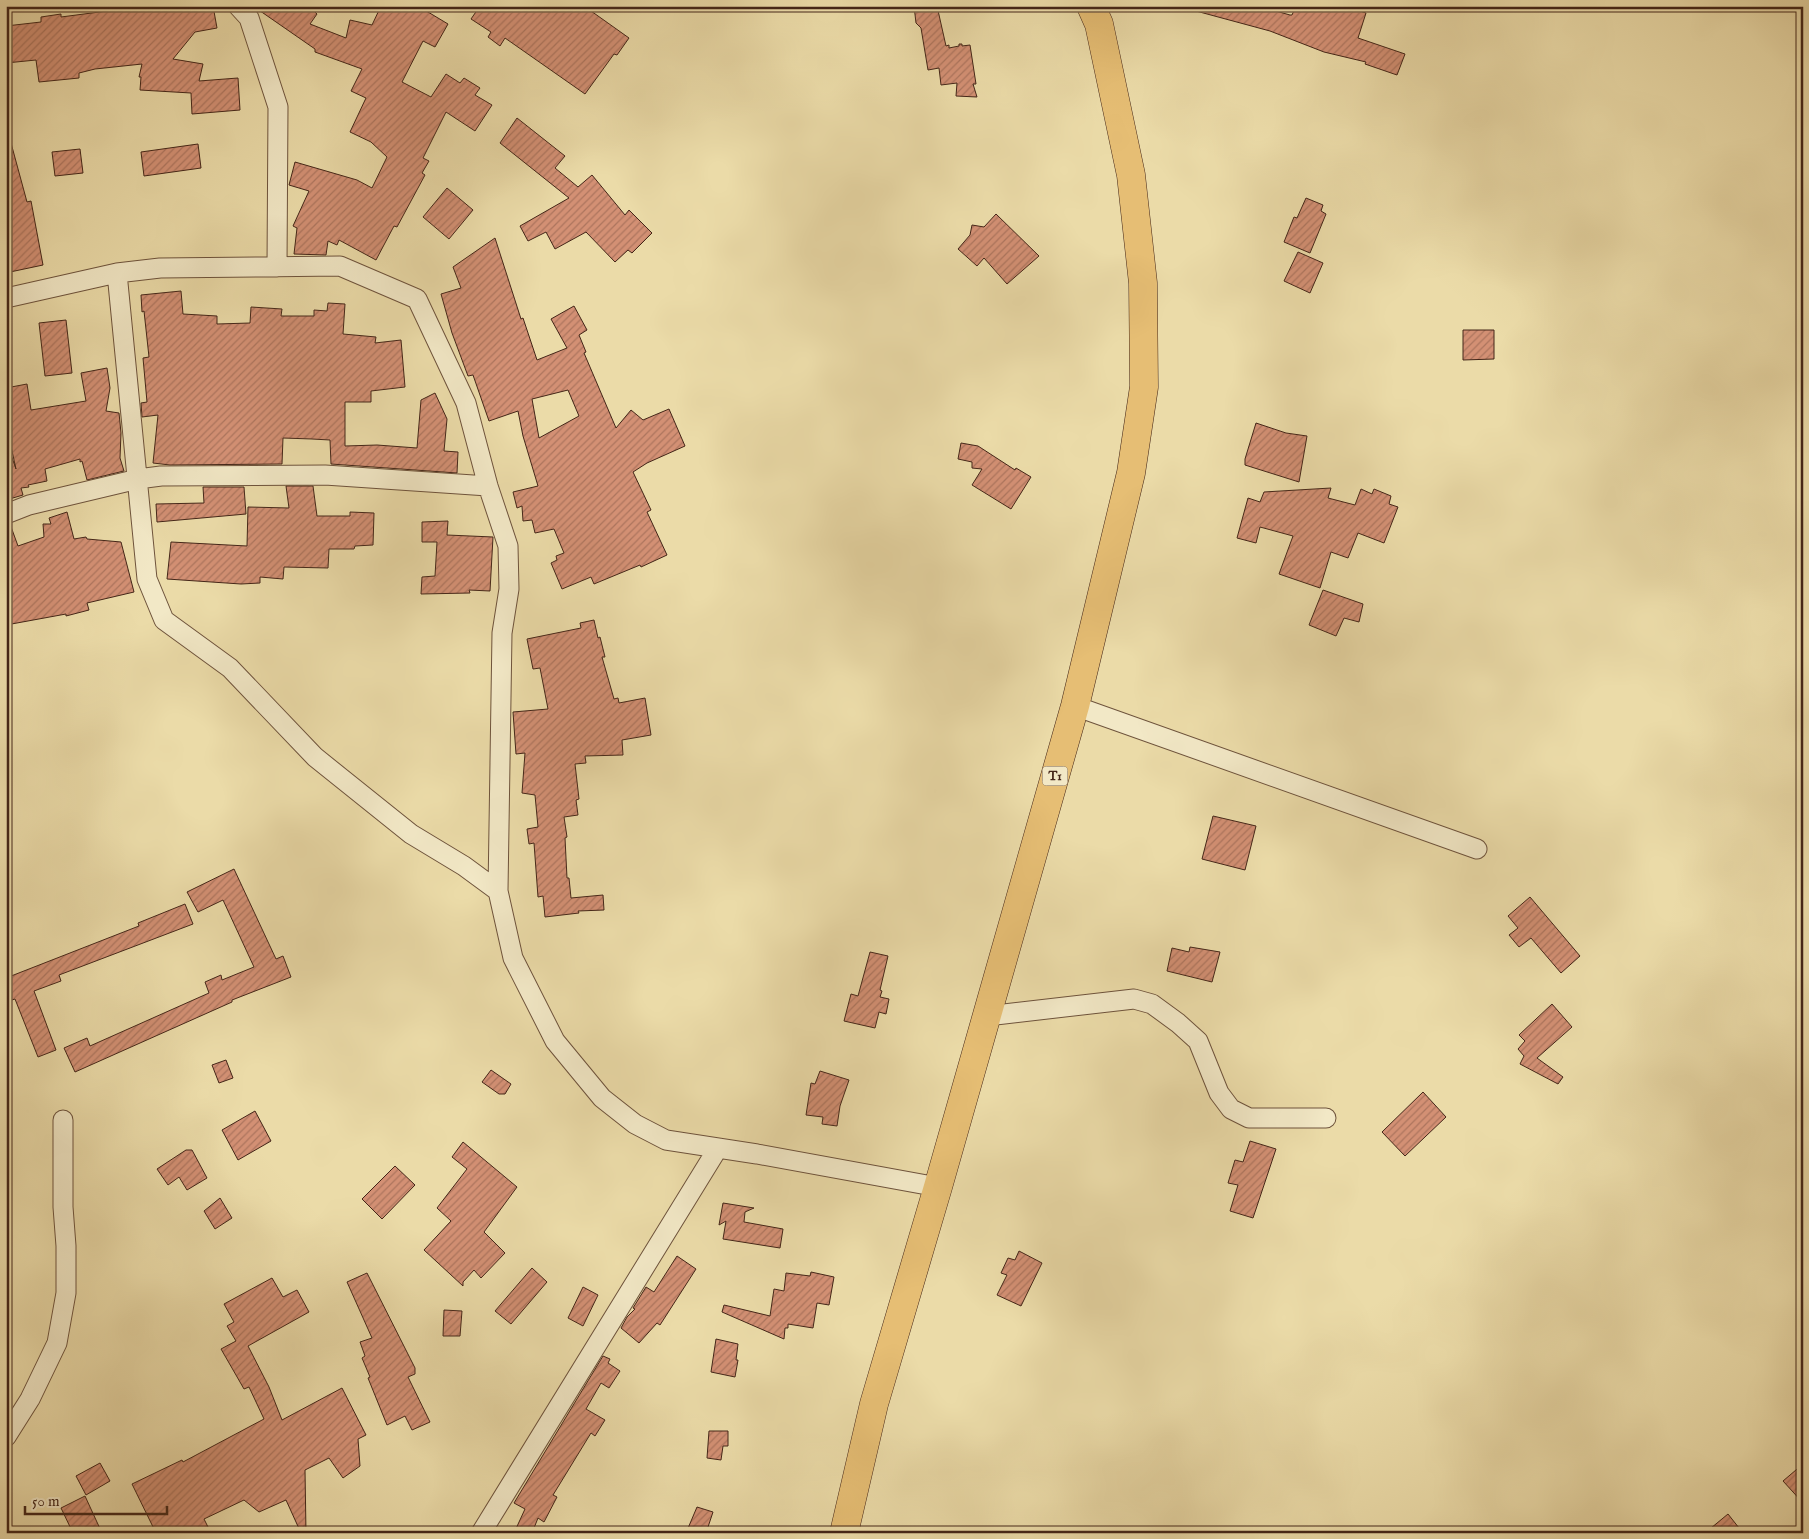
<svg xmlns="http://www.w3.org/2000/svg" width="1809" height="1539" font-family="'IM FELL English',serif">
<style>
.building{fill:url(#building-hatch);stroke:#442618;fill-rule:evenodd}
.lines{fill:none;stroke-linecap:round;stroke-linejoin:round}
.street-casing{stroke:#6e533c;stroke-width:21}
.highway-casing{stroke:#442618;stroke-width:29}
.street{stroke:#f2e8c6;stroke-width:19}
.highway{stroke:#e6be74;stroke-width:28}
.labels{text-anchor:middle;stroke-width:5;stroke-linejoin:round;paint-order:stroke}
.shield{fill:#f2e8c6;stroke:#78604c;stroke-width:1}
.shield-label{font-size:12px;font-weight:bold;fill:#442618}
</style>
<defs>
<pattern id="building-hatch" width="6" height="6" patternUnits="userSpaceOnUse" patternTransform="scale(1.25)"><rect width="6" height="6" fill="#d39074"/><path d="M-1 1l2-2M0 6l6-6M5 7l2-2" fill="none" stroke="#ad755e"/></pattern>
</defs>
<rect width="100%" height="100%" fill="#ebdba8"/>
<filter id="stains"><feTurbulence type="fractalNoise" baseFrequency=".004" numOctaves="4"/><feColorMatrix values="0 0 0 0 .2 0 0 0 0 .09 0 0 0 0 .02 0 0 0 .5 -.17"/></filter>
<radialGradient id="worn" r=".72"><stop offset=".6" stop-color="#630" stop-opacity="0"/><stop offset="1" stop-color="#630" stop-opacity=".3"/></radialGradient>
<path class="building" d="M115 6H148V10L168 6H213L217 28 195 32 173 59 203 64 199 81 238 78 240 110 192 114 191 93 140 90 141 77H139L142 64 95 69 79 73V78L39 82 36 60 6 63V26L41 22V17L61 14V17L107 11V9L116 8Z
M253 6H319L315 12 317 14 310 24 346 38 350 20 372 25 381 6H418L448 24 435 47 423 41 402 82 431 97 446 74 460 83 464 78 480 88 475 95 492 105 475 131 446 112 423 158 429 161 422 173 425 175 397 227 394 226 376 260 339 240 337 245 328 241 326 255 294 254 297 228 293 226 309 191 289 185 295 162 357 180 372 188 387 157 371 142 350 132 366 98 351 91 362 69 315 52V49Z
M480 6H584L629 38 617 55 614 54 585 94 505 38 500 46 488 37 491 32 471 19Z
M914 6H937L946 46 949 45V48L959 46V44H962V46L970 45 976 84H973L977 97 956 96 957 83 941 85 939 68 928 70 921 28 916 23Z
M1197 6H1258L1290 15H1292L1296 6H1344L1366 13 1358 38 1405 54 1397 75 1365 64 1366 62 1324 52 1270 31 1196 11Z
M517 118 565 156 555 168 578 187 592 175 625 215 629 210 652 233 632 253 628 250 615 262 586 232 555 249 546 232 528 241 520 226 569 198 500 143Z
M11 143 27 202 31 201 43 265 10 272 6 251V144Z
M198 144 201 168 144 176 141 152Z
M80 149 83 173 55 176 52 152Z
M447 188 473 210 449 239 423 217Z
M1306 198 1323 205 1321 211 1326 214 1310 253 1284 242 1294 217 1297 218Z
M996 214 1039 256 1007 284 984 258 977 266 958 249 970 235 972 225 984 227Z
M495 238 521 319 523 318 537 360 567 348 551 319 574 306 587 330 579 335 586 352 584 353 616 428 631 410 643 420 669 409 685 446 647 463 633 472 651 510 647 512 667 555 641 567 640 565 594 584 591 577 562 589 551 563 557 560 556 556 564 553 554 529 535 533 532 520 523 521 522 506 517 508 513 492 538 486 523 436 518 411 489 421 473 375 468 376 452 333 441 294 461 288 453 267ZM568 390 579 416 539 438 532 399Z
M1298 252 1323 263 1310 293 1284 281Z
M181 291 183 314 217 316V324L250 323 251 307 282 309 281 316H314V310L327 311 328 303 345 304 343 334 376 337 375 343 401 340 405 387 371 391V402H345V446L377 445 417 448 421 400 435 393 447 419 444 451 458 452 457 473 331 464 330 440 312 439 283 438 282 464 170 465 153 463 158 415 142 417 141 403 147 402 143 358 149 357 144 311 142 312 141 295Z
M66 320 72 373 45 376 39 323Z
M1463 330H1494V359L1463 360Z
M107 368 110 388 106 411 119 413 121 433 120 458 124 471 87 480 82 461 80 462V459L45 469 47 481 28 485 29 487 21 488 23 495 6 500V453L10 452 16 469 6 424V388L27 384 31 410 86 401 81 373Z
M1256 423 1286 433 1307 436 1299 482 1245 465V459Z
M961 443 978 446 1015 470 1016 468 1031 477 1011 509 972 485 982 469 972 468V462L958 459Z
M286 486H313L317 516H350V512L374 513 373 545 355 546 354 549H329L328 568 284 567 283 579 260 577V583L241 584 167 579 171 542 247 546 248 507 289 508Z
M203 487H244L246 514 157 522 156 504 204 503Z
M1331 488 1328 498 1355 505 1361 489 1372 494 1374 489 1391 496 1389 504 1398 507 1384 543 1358 533 1348 558 1331 552 1320 588 1279 574 1293 536 1260 527 1256 543 1237 538 1248 498 1260 502 1264 492Z
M67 512 74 539 86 537 87 539 121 542 134 592 87 603 89 610 66 616V614L6 625V525L10 524 18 546 44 537 43 524H51L49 518Z
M448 521 447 535 493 537 490 591 469 590 470 593 421 594 422 577 435 576 437 542H422V522Z
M1323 590 1363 604 1359 622 1344 618 1336 636 1309 625Z
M594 620 598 638 600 637 605 657H602L614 699 618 698 619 703 645 698 651 735 622 740 623 755 585 756 586 763 575 764 579 799 576 800 578 815 564 817 567 837 565 838 567 878H569L571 898 603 895 604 910 578 911 579 913 545 917 543 896 538 897 534 843 529 844 527 829 538 827 535 795 522 793 525 753 516 754 513 712 548 709 540 668 533 669 527 639 581 628 580 623Z
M1213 816 1256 826 1245 870 1202 859Z
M234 869 276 959 283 956 291 977 232 1000V1002L75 1072 64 1048 87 1038 90 1046 209 993 205 982 221 975 222 980 254 967 223 900 198 912 187 892Z
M1530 897 1580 956 1561 973 1531 938 1519 947 1509 935 1518 928 1508 916Z
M185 904 193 924 59 975 61 981 34 991 56 1050 38 1057 15 999 12 1000 6 985V978L139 926 138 923Z
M1190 947 1220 952 1212 982 1167 971 1172 948 1189 952Z
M870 952 888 956 880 990 882 991 880 997 889 999 886 1014 879 1012 875 1028 844 1021 851 994 858 996Z
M1552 1004 1572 1027 1537 1058 1563 1077 1558 1084 1520 1064 1524 1056 1518 1049 1525 1041 1519 1035Z
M226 1060 233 1078 219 1083 212 1065Z
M491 1070 511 1084 505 1094H499L482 1082Z
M820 1071 849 1080 840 1106 837 1126 822 1124 823 1117 806 1115 811 1083 815 1084Z
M1423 1092 1446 1117 1405 1156 1382 1132Z
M255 1111 271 1141 238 1160 222 1130Z
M1250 1141 1276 1149 1253 1218 1230 1211 1238 1185 1228 1183 1235 1160 1243 1162Z
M463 1142 517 1187 484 1232 505 1253 481 1278 474 1270 463 1282V1286L424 1250 451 1221 437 1208 467 1169 452 1157Z
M186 1150H192L207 1178 187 1190 179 1177 168 1185 157 1169Z
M395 1166 415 1185 382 1219 362 1199Z
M220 1198 232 1218 215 1229 204 1211Z
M723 1203 754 1208 745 1212 744 1222 783 1229 780 1248 723 1239 726 1221 719 1225Z
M1019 1251 1042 1263 1021 1306 997 1295 1007 1275 1001 1273 1008 1258 1015 1260Z
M677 1256 696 1269 660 1325 657 1323 639 1343 621 1328 627 1317 635 1309 633 1308 646 1287 654 1292Z
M532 1268 547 1282 511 1324 495 1311Z
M811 1272 834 1277 829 1305 817 1303 813 1328 788 1324V1328H785L784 1339 722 1312 724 1305 770 1316 774 1289 784 1291 786 1273 810 1276Z
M367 1273 415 1368V1374L408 1377 430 1422 412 1430 405 1416 387 1425 368 1378 370 1377 362 1358 365 1356 360 1342 372 1338 347 1282Z
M272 1278 283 1297 297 1290 309 1312 248 1346 269 1387 282 1420 342 1388 366 1435 358 1439 360 1466 343 1478 329 1458 305 1470 306 1533H301L286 1500 259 1512 244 1500 204 1519 211 1533H156L132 1484 182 1460 183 1462 264 1419 249 1387 244 1389 221 1349 236 1341 227 1326 234 1322 224 1304Z
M583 1287 598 1295 583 1326 568 1318Z
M444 1310 462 1311 460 1336H443Z
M716 1339 738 1344 736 1360H738L735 1377 711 1372Z
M603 1356 610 1359 608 1363 620 1371 609 1388 601 1383 586 1409 605 1420 595 1436 591 1433 553 1495 557 1497 544 1522 538 1518 532 1533H514L525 1509 514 1503Z
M709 1431H728V1446H723L721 1460 707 1458Z
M100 1463 110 1481 86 1495 76 1476Z
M1803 1464V1503L1783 1481Z
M85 1496 102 1533H73L61 1508Z
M697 1507 713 1512 706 1533H686Z
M1728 1514 1743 1533H1705Z"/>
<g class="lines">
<defs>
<path id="street" d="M238 6 249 18 278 107 277 267
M117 273 147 579 164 620 230 668 315 757 411 834 464 866 498 891
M6 298 117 273 160 268 340 266 417 299 466 403 488 486 508 546 509 589 502 633 498 891 513 958 555 1041 602 1098 635 1124 666 1140 757 1154 938 1187
M6 514 29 505 138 479 161 476 325 475 488 486
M1075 706 1477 849
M987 1016 1134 999 1152 1004 1178 1023 1198 1041 1219 1093 1231 1109 1249 1118H1326
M6 1437 30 1399 57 1343 66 1293V1246L63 1207V1120
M481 1533 718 1148"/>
<path id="highway" d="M844 1533 874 1404 938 1187 1075 706 1131 473 1144 387 1143 283 1131 175 1099 24 1091 6"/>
</defs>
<use href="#street" class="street-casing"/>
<use href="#highway" class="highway-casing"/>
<use href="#street" class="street"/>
<use href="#highway" class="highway"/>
</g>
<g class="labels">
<rect class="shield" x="1042.5" y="766.5" width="25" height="19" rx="4"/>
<g class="shield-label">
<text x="1055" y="780">T1</text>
</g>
</g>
<rect width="1809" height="1539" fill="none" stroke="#ebdba8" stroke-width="25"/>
<rect x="8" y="8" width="1794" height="1524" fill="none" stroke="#442618" stroke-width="2.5"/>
<rect x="12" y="12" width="1784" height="1514" fill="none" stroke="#442618"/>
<path d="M25 1506v8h142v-8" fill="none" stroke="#442618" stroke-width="2.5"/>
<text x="32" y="1506" font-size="15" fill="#442618" stroke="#f2e8c6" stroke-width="4" paint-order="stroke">50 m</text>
<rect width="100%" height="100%" filter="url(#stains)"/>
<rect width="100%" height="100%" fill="url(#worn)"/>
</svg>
